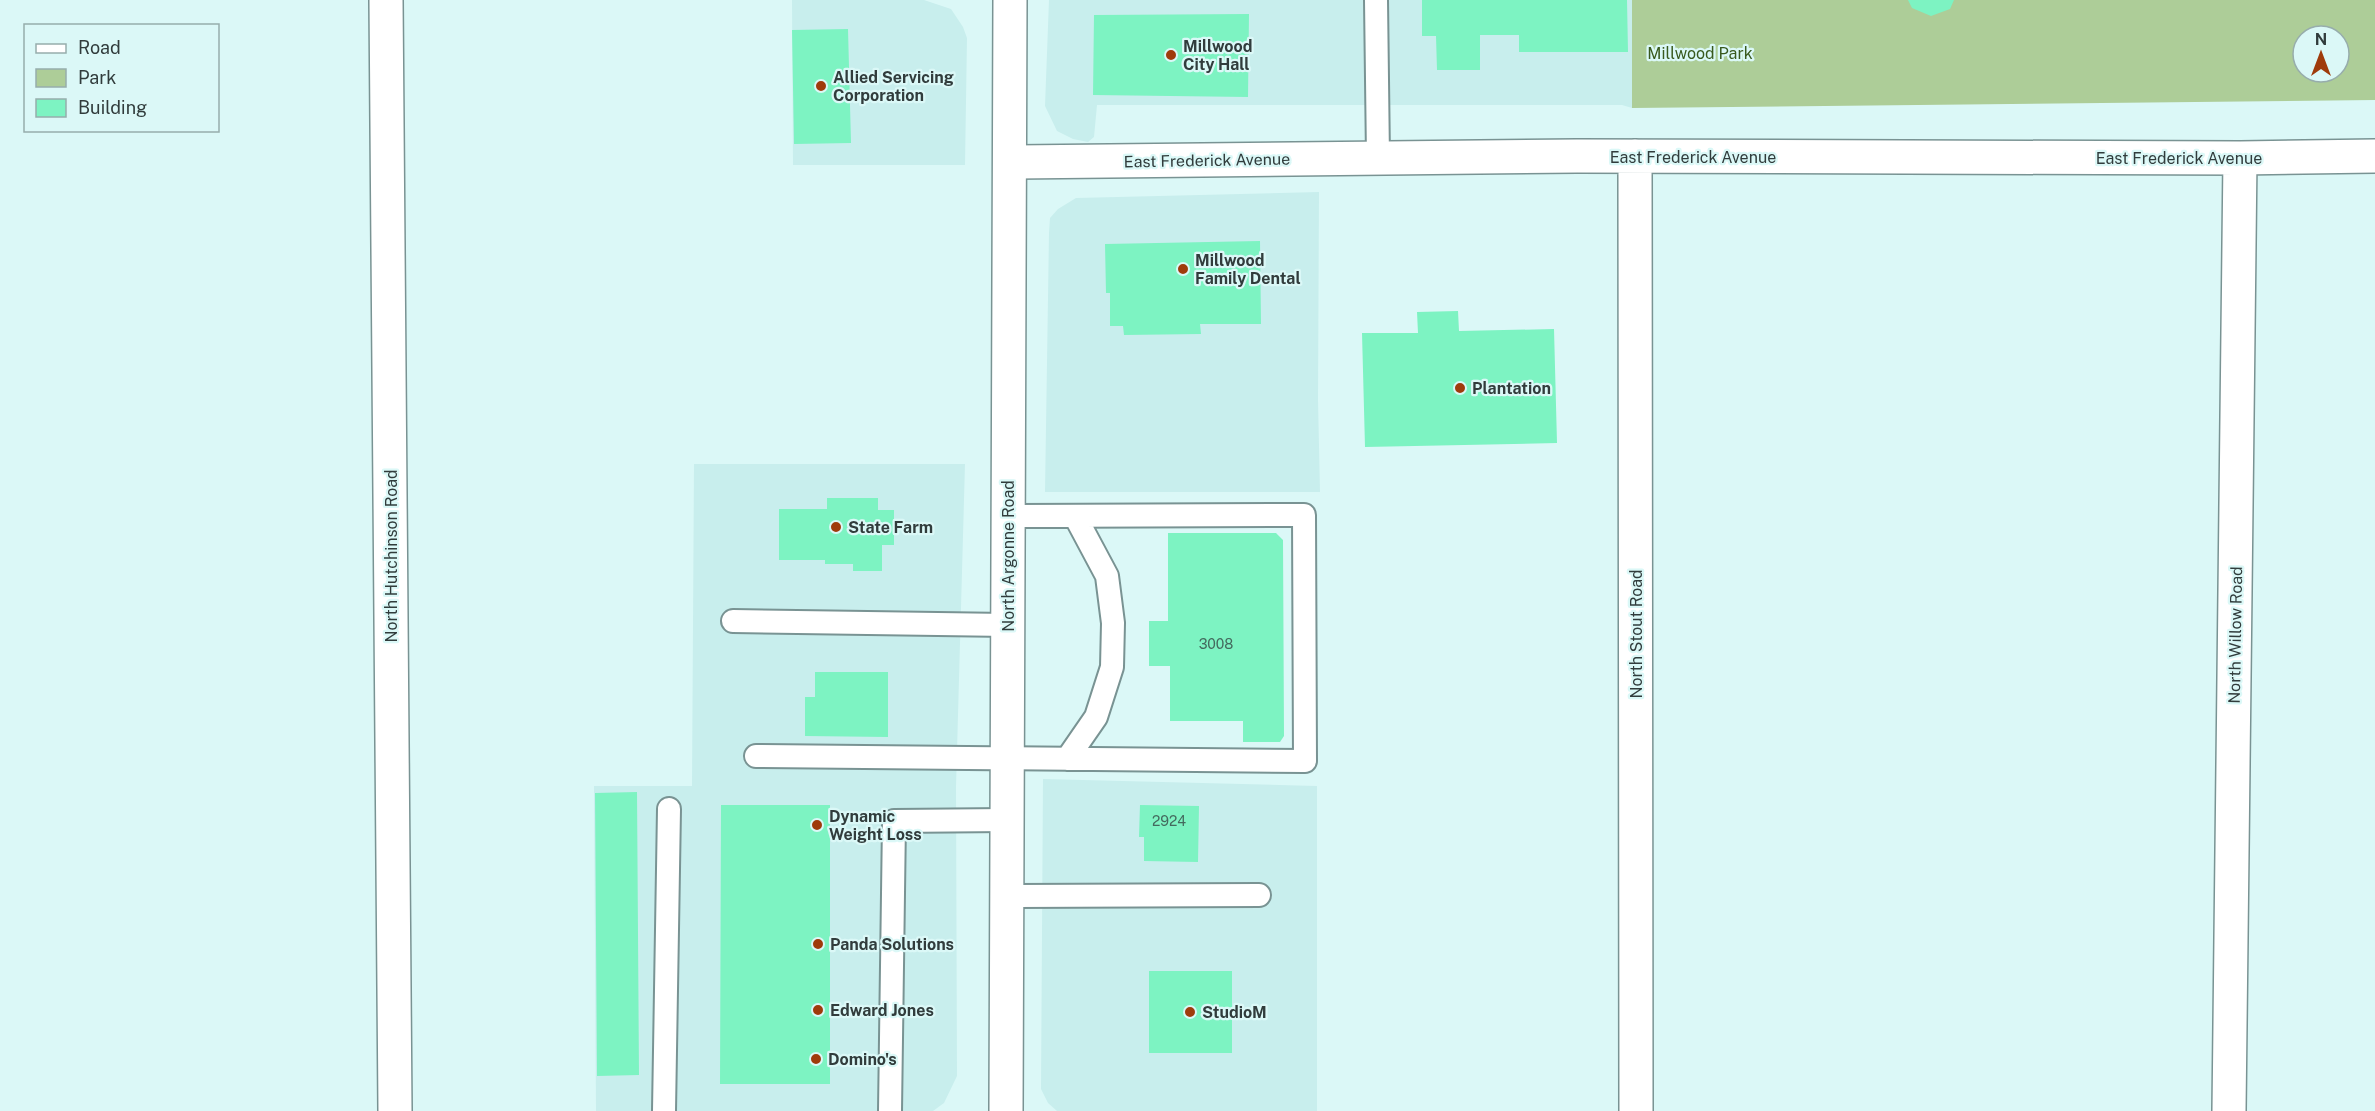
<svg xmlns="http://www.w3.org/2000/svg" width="2375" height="1111" font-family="'Public Sans',sans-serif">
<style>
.built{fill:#c8eeed}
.green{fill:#adcd98;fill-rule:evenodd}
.building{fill:#7df3c2}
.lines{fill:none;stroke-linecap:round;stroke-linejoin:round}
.service-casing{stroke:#799393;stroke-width:26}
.minor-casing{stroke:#799393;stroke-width:36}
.primary-casing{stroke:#799393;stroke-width:36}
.service{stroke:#fff;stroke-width:22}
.minor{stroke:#fff;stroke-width:33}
.primary{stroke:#fff;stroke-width:33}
.poi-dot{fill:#9f3b0b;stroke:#dbf8f7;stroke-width:2}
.labels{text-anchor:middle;stroke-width:4.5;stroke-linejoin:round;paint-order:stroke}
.number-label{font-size:14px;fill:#446a5e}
.poi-label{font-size:16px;font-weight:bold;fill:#313c3c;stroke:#dbf8f7;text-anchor:start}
.park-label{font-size:16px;fill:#38591d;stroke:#dbf8f7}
.street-label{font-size:16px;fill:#313c3c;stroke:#dbf8f7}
</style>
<rect width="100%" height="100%" fill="#dbf8f7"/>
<path class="built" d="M792 0H924L951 9 963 27 967 38 965 165H793Z
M1049 0H1632V108L1622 105H1097L1094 137 1088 142 1073 139 1057 131 1045 106Z
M1319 192 1318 400 1320 492H1045L1049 233 1050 218 1058 209 1076 198Z
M694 464H965L956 787 957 1076 944 1103 933 1111H596L594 786H692Z
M1043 779 1317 786V1111H1057L1048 1103 1041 1089Z"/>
<path class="green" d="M1632 0H2375V100L1632 108ZM2303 36H2339V72H2303Z"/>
<path class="building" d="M1422 0H1627L1628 52H1519V35H1480V70H1437L1436 36H1422Z
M1908 0H1954L1950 9 1931 16 1912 8Z
M1249 14 1248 97 1093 95 1094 15Z
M848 29 851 143 794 144 792 30Z
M1260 241 1261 324H1200L1201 334 1124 335 1123 326H1110V293H1106L1105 244Z
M1458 311 1459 331 1554 329 1557 443 1365 447 1362 333H1418L1417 312Z
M827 498H878V510H894V545H882V571H853V564H825V560H779V509H827Z
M1168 533H1276L1283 540 1284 736 1280 742H1243V721H1170V666H1149V621H1168Z
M815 672H888V737L805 736V697H815Z
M637 792 639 1075 597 1076 595 793Z
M721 805H830V1084H720Z
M1140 805 1199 806 1198 862 1144 861V837H1139Z
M1149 971H1232V1053H1149Z"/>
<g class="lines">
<defs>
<path id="service" d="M1376 0 1378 158
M733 621 1008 625
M756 756 1305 761 1304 515 1009 516
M1067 759 1096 717 1112 667 1113 623 1107 576 1075 516
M1007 896 1259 895
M664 1111 669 809
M890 1111 894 821 1007 820"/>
<path id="minor" d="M386 0 395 1111
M1635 156 1636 1111
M1010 162 1577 156 2240 158 2375 156
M2229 1111 2240 158"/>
<path id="primary" d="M1006 1111 1010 0"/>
</defs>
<use href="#service" class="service-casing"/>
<use href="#minor" class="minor-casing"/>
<use href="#primary" class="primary-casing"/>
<use href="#service" class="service"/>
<use href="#minor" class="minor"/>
<use href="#primary" class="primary"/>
</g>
<g class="poi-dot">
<circle cx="1171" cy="55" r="6"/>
<circle cx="821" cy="86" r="6"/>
<circle cx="1183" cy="269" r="6"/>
<circle cx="1460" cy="388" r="6"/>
<circle cx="836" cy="527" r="6"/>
<circle cx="817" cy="825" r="6"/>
<circle cx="818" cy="944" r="6"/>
<circle cx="818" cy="1010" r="6"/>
<circle cx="1190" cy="1012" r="6"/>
<circle cx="816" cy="1059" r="6"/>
</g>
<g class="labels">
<g class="number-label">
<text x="1216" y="649">3008</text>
<text x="1169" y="826">2924</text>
</g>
<g class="poi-label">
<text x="1183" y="52">Millwood<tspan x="1183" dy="18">City Hall</tspan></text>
<text x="833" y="83">Allied Servicing<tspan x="833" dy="18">Corporation</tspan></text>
<text x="1195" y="266">Millwood<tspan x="1195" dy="18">Family Dental</tspan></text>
<text x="1472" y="394">Plantation</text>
<text x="848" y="533">State Farm</text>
<text x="829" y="822">Dynamic<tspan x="829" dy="18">Weight Loss</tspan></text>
<text x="830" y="950">Panda Solutions</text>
<text x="830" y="1016">Edward Jones</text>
<text x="1202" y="1018">StudioM</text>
<text x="828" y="1065">Domino's</text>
</g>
<g class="park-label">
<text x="1700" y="59">Millwood Park</text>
</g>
<g class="street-label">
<text x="1693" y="163">East Frederick Avenue</text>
<text x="2179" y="164">East Frederick Avenue</text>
<text transform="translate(1207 160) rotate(-1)" y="6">East Frederick Avenue</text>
<text transform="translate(391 556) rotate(-90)" y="6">North Hutchinson Road</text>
<text transform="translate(1008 556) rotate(-90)" y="6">North Argonne Road</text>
<text transform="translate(1636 634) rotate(-90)" y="6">North Stout Road</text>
<text transform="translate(2235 635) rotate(-89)" y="6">North Willow Road</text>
</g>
</g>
<rect x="24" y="24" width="195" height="108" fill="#dbf8f7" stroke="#97adac" stroke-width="1.5"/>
<rect x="36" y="44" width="30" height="9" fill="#ffffff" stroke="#97adac" stroke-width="1.5"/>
<text x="78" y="54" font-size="18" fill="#313c3c">Road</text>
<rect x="36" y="69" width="30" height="18" fill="#adcd98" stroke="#97adac" stroke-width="1.5"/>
<text x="78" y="84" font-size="18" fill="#313c3c">Park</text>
<rect x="36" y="99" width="30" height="18" fill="#7df3c2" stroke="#97adac" stroke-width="1.5"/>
<text x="78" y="114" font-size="18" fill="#313c3c">Building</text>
<g transform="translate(2321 54)"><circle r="28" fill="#dbf8f7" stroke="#97adac" stroke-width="1.5"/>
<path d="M0-4.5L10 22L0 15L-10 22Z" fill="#9f3b0b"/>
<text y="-9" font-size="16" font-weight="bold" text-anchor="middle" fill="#313c3c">N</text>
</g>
</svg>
